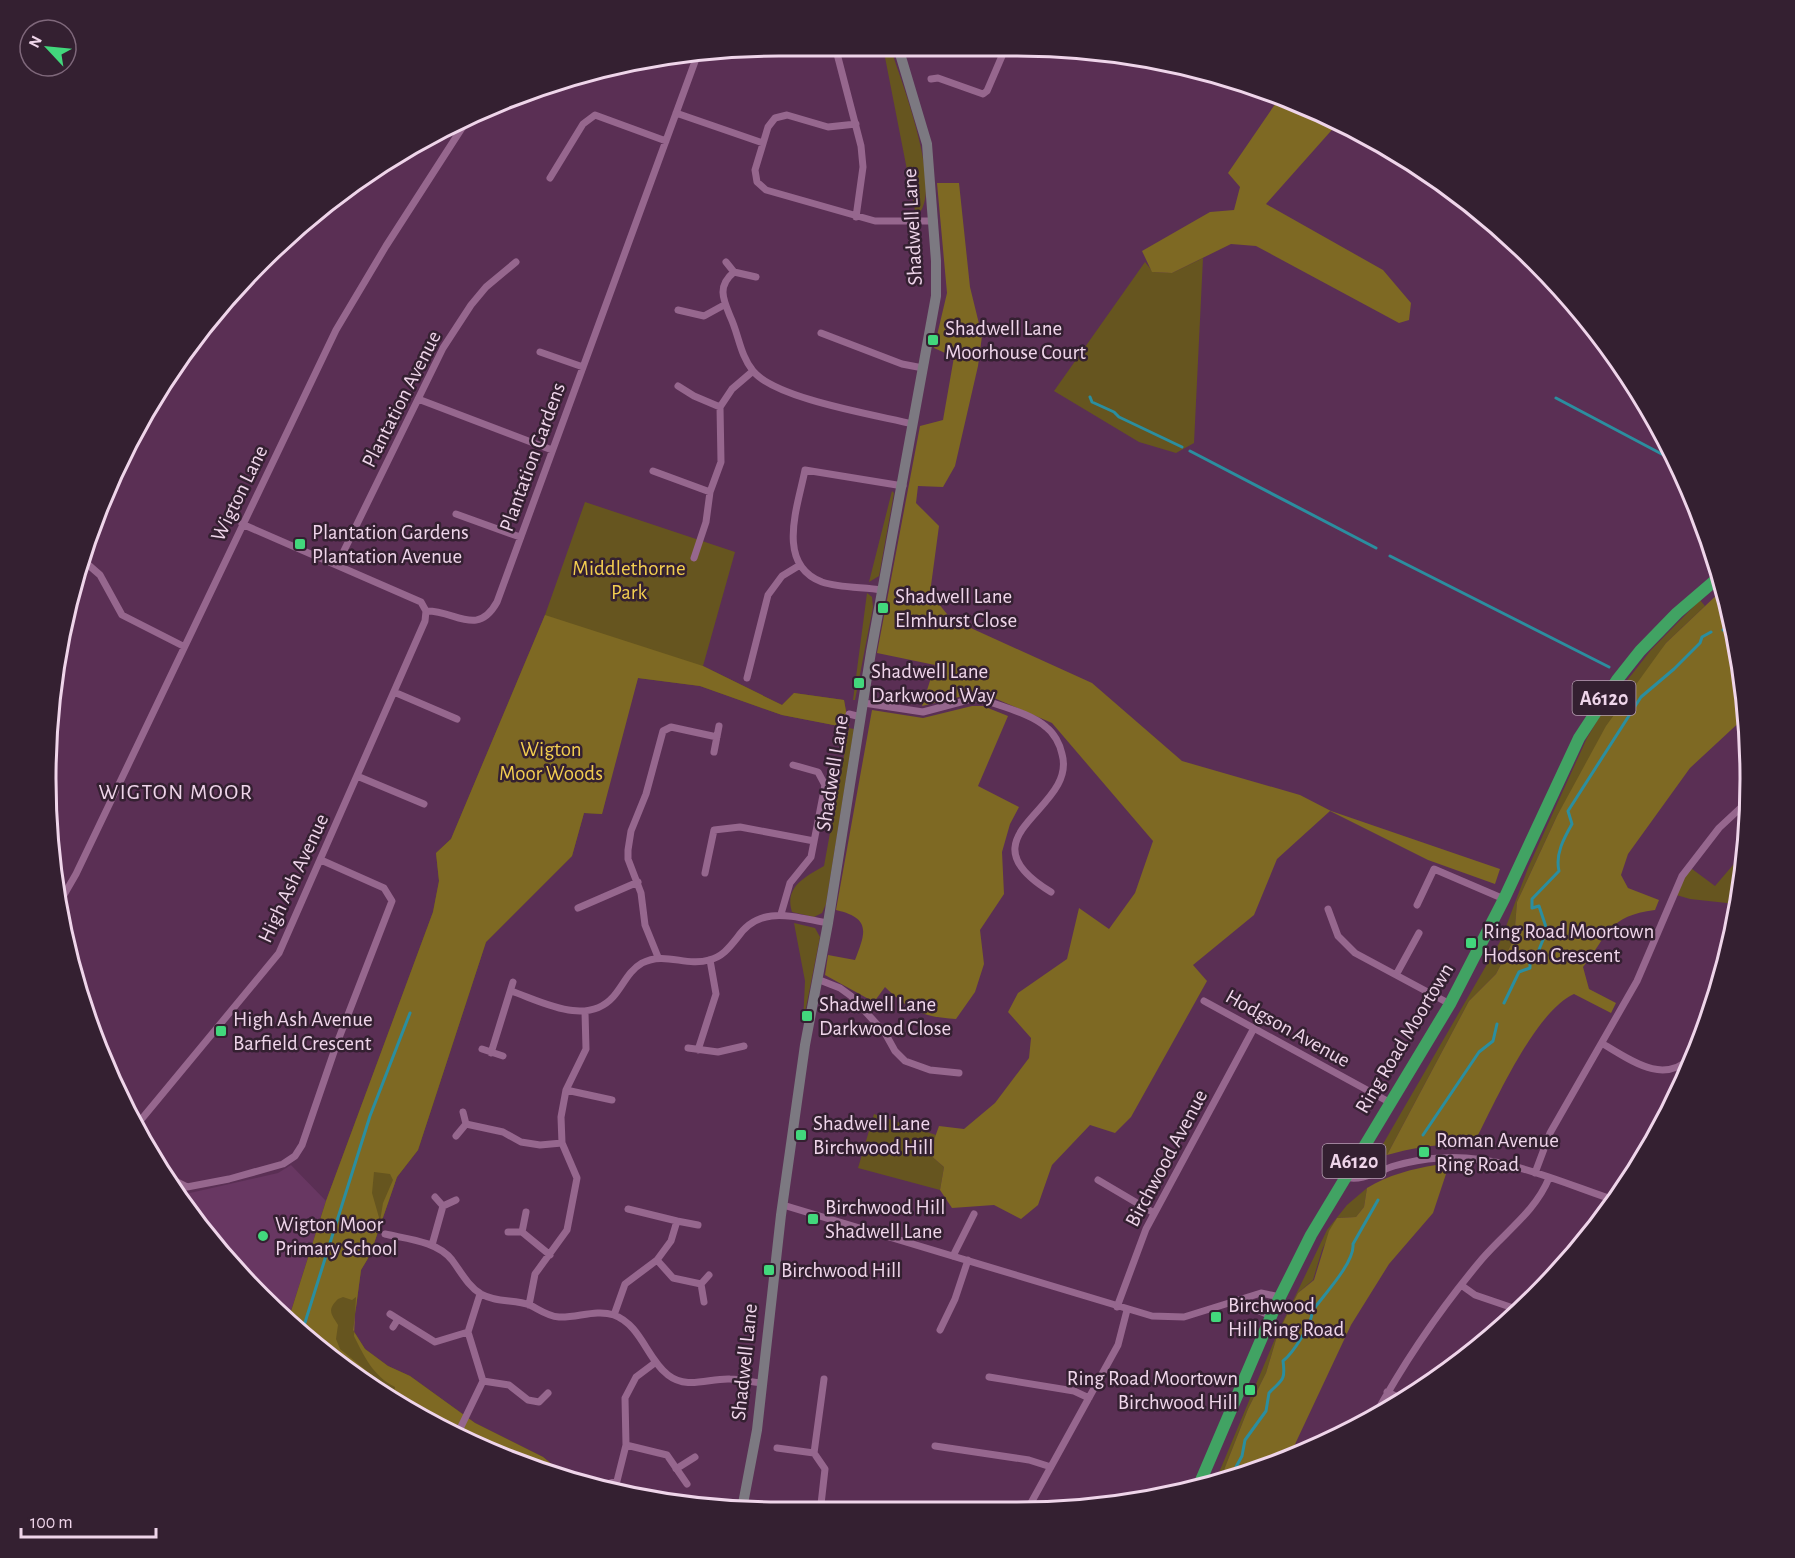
<svg xmlns="http://www.w3.org/2000/svg" width="1795" height="1558" font-family="'Alegreya Sans',sans-serif">
<style>
.built{fill:#683762}
.green{fill:#66551f}
.forest{fill:#7e6923;fill-rule:evenodd}
.lines{fill:none;stroke-linecap:round;stroke-linejoin:round}
.stream{stroke:#2b8e9f;stroke-width:3}
.street{stroke:#96678e;stroke-width:7}
.secondary{stroke:#7c7981;stroke-width:10}
.highway{stroke:#41a363;stroke-width:12}
.poi-dot{fill:#42d77c;stroke:#342031;stroke-width:2}
.labels{text-anchor:middle;stroke-width:5;stroke-linejoin:round;paint-order:stroke}
.shield{fill:#342031;stroke:#b79fb2;stroke-width:1.5}
.shield-label{font-size:20px;font-weight:bold;fill:#efd5ea}
.street-label{font-size:21px;fill:#efd5ea;stroke:#342031}
.poi-label{font-size:21px;fill:#efd5ea;stroke:#342031;text-anchor:start}
.park-label{font-size:21px;fill:#f2cd50;stroke:#342031}
.neighbourhood-label{font-size:22px;letter-spacing:1.5px;fill:#efd5ea;stroke:#342031}
.rim{fill:none;stroke:#efd5ea;stroke-width:3}
</style>
<rect width="100%" height="100%" fill="#5a2f54"/>
<path class="built" d="M291 1165 326 1201 288 1321 260 1298 181 1195 278 1173Z"/>
<path class="green" d="M883 47H890C900 77 946 195 916 216Z
M1203 258 1194 443 1176 453 1139 442 1054 391 1145 262 1153 272 1172 273Z
M892 491 894 493 879 576 869 582Z
M585 502 735 552 703 666 782 705 794 693 844 700 849 728 854 729 826 904 822 913 814 917 792 912C784 887 805 877 824 866L849 728 782 715 700 686 638 678 622 728 602 814 584 813 572 856 486 942 418 1150 397 1177 370 1255 361 1270 353 1330 365 1349 388 1366 410 1376 475 1423 543 1457 570 1479 507 1460 452 1433 417 1407H405L371 1389 288 1321 326 1201 433 912 439 881 436 853 451 839 545 615Z
M867 593 872 597 873 607 855 700H853Z
M1700 600 1705 606 1666 643 1557 816 1517 902 1514 939 1496 974 1469 1001 1387 1155H1380L1379 1151 1501 940 1528 868 1587 738 1603 711 1651 650Z
M1745 851 1736 904 1690 899 1673 894 1688 866 1715 886Z
M794 923 815 928 820 937 803 1023 805 981Z
M874 1114 936 1135 929 1154 944 1167 940 1190 858 1168Z
M1367 1188 1364 1207 1356 1217 1337 1218 1322 1250 1313 1280 1298 1293 1278 1333 1266 1373 1248 1409 1220 1480 1215 1482 1277 1334 1327 1230 1347 1205Z"/>
<path class="forest" d="M1280 97 1338 123 1266 204 1383 270 1411 303 1409 320 1399 323 1256 246 1231 244 1172 273 1152 272 1142 251 1210 212 1234 210 1240 187 1228 173Z
M937 183H959L970 287 982 336 978 366 955 466 943 487 918 486 916 503 939 526 930 593 951 619 1092 683 1182 761 1300 795 1331 811 1500 869 1495 884 1428 860 1330 811 1277 859 1254 915 1193 965 1207 981 1131 1117 1115 1133 1090 1125 1052 1165 1038 1205 1021 1219 994 1205 952 1208 940 1190 944 1167 929 1154 939 1126 964 1129 995 1103 1029 1058 1031 1038 1008 1012 1018 993 1067 959 1079 908 1109 929 1135 893 1153 841 1052 723 980 692 922 706 935 665 877 653 920 426 943 420 954 357 934 348 947 293Z
M1722 590 1744 684V694L1739 696 1744 703 1745 717 1690 768 1628 854 1621 875 1628 888 1659 900 1655 910C1608 916 1609 934 1583 967L1589 989 1616 1003 1611 1013 1574 994C1534 1012 1494 1105 1473 1145 1443 1143 1415 1147 1387 1155L1469 1001 1496 974 1514 939 1517 902 1557 816 1606 726 1666 643Z
M545 615 703 666 782 705 794 693 844 700 849 728 782 715 700 686 638 678 602 814 584 813 572 856 486 942 418 1150 397 1177 370 1255 361 1270 353 1330 365 1349 388 1366 410 1376 475 1423 543 1457 570 1479 507 1460 452 1433 417 1407H405L387 1398 394 1395 395 1387C373 1376 364 1356 354 1336L356 1297 352 1300 343 1297 338 1299C326 1311 332 1314 338 1325L336 1339 340 1349 374 1377V1385L369 1388 288 1321 326 1201 433 912 439 881 436 853 451 839ZM374 1172 390 1174 393 1180 383 1203 380 1221 372 1193Z
M972 706H983L1008 716 978 786 1019 807 1010 824 1002 852 1004 894 980 930 984 964 975 992 956 1019C922 1017 909 1010 885 987L874 1002 825 975 828 955 855 960C866 932 871 918 836 910L872 710 923 718Z
M1436 1165H1449L1433 1213 1389 1264 1351 1325 1289 1457 1252 1474 1220 1480 1248 1409 1266 1373 1278 1333 1298 1293 1314 1280 1329 1231 1337 1218 1356 1217 1364 1207 1367 1188C1388 1175 1412 1169 1436 1165Z"/>
<g class="lines">
<path class="stream" d="M1090 397 1092 402 1114 412 1119 417 1182 447
M1556 398 1673 460
M1190 451 1376 548
M1390 556 1609 667
M1723 630 1730 624
M1504 1003 1519 972 1530 968V962L1536 957 1547 930 1539 906 1532 908V899L1559 871C1555 854 1564 838 1572 824L1568 811 1641 697 1674 669 1700 643 1702 637 1711 632
M1423 1135 1479 1052 1493 1041 1497 1024
M302 1332 370 1116 410 1013
M1230 1478 1242 1456 1245 1440 1266 1411 1269 1393C1281 1380 1286 1382 1283 1361 1293 1353 1313 1323 1312 1311 1324 1295 1355 1262 1353 1244L1378 1200"/>
<path class="street" d="M835 46 861 146 863 167 856 217
M931 79 938 78 983 94 987 91 1005 49
M676 113 763 143
M856 124 828 127 787 115 775 118 768 127 755 170 757 182 766 190 875 221H934
M550 178 583 124 595 115 666 141
M726 262 734 272
M756 277 734 272C717 286 723 299 730 316 739 335 740 355 753 371 776 399 876 415 913 424
M678 310 704 316 724 305
M821 333 902 364 923 368
M540 352 583 367
M678 386 694 396 720 407
M418 399 552 450
M653 471 710 492
M456 514 520 537
M242 524 421 602 426 611
M694 558 706 522 710 492 721 462 720 407 732 389 753 371
M84 561 100 575 122 615 183 646
M337 565 443 348 471 305 486 287 516 262
M882 590C863 587 840 588 822 582 775 564 798 506 805 470L903 486
M426 611C455 610 477 638 497 602L697 56
M747 678 768 595 782 576 800 565
M394 692 457 719
M864 703 923 712 972 699H982C1002 707 1030 713 1046 727 1054 733 1060 744 1062 754 1078 810 957 835 1051 892
M849 714 861 717
M714 752 719 726
M357 776 424 804
M705 873 714 830 740 827 814 841
M61 900 76 874 336 330 386 246 471 114
M1417 905 1434 869 1504 899
M578 908 638 882
M1328 909 1338 936 1355 953 1450 1004
M781 914 790 883 811 857 825 785 818 772 793 765
M658 957 645 925 641 893 628 859V850L631 831 646 794 663 731 671 727 717 737
M1396 975 1419 933
M817 979 840 988 851 996 885 1033 895 1051 905 1061 930 1070 959 1073
M511 991C541 1001 586 1027 613 997 623 986 628 971 642 963 665 951 686 967 709 960 722 957 729 948 737 938 760 904 793 917 828 923
M1204 1001 1389 1102
M1603 1044C1631 1060 1662 1085 1691 1058
M688 1048 718 1052 744 1046
M482 1049 503 1056
M698 1050 716 994 710 960
M491 1053 513 982
M566 1090 612 1100
M466 1124 503 1132 521 1142 540 1145 562 1143
M135 1127 279 953 425 621 426 611
M456 1136 466 1124 463 1112
M1357 1156 1375 1172
M1535 1173 1550 1133 1637 981 1682 876 1719 828 1748 801
M167 1177 187 1187 229 1179 283 1164 295 1156 302 1145 337 1043 392 901 384 888 321 860
M1345 1177C1361 1182 1378 1171 1394 1166 1408 1162 1424 1159 1439 1158 1498 1153 1560 1182 1614 1200
M1098 1180 1154 1213
M783 1205 1152 1316 1184 1317 1261 1293 1280 1297
M443 1206 456 1200
M526 1212 522 1232 550 1255
M677 1221 698 1225
M508 1232H522
M385 1234C407 1239 437 1241 452 1260 461 1272 468 1286 481 1294 497 1303 515 1299 530 1305 540 1310 547 1316 559 1317 577 1318 596 1309 614 1315 641 1325 647 1359 668 1375 687 1390 709 1378 730 1379 741 1379 751 1382 762 1383
M432 1245 443 1206 435 1197
M953 1256 974 1214
M657 1260 673 1278 701 1284 704 1302
M701 1284 709 1275
M1461 1285 1475 1295 1519 1310
M1239 1302 1271 1316
M529 1305 535 1274 567 1230 577 1178 562 1143 561 1117 566 1090 586 1049 585 1012
M1117 1307 1146 1229 1254 1028
M390 1314 398 1319 393 1327
M614 1315 625 1284 657 1260 671 1241 677 1221 628 1209
M398 1319 435 1342 468 1332
M940 1330 955 1299 968 1260
M989 1377 1074 1391 1089 1398
M483 1381 509 1385 528 1400 539 1402 548 1393
M1387 1392 1404 1400
M1373 1419C1404 1362 1440 1309 1482 1259 1505 1232 1535 1212 1549 1178
M457 1435 483 1381 468 1332 480 1294
M626 1445 667 1455 687 1484
M935 1446 1029 1460 1051 1467
M777 1448 814 1453 825 1469 820 1513
M814 1453 824 1379
M676 1469 695 1457
M603 1485 617 1481 626 1445 625 1398 636 1377 656 1362
M743 1506 804 1513
M1026 1512 1118 1345 1127 1310"/>
<path class="secondary" d="M742 1509 757 1430 781 1215 805 1045 828 923 871 652 936 296V261L927 144 898 47"/>
<path class="highway" d="M1199 1485 1275 1307 1311 1235 1450 1004 1504 899 1579 738 1617 680 1640 651 1677 613 1719 577"/>
</g>
<g class="poi-dot">
<rect x="927" y="334" width="12" height="12" rx="3"/>
<rect x="294" y="538" width="12" height="12" rx="3"/>
<rect x="877" y="602" width="12" height="12" rx="3"/>
<rect x="853" y="677" width="12" height="12" rx="3"/>
<rect x="1465" y="937" width="12" height="12" rx="3"/>
<rect x="801" y="1010" width="12" height="12" rx="3"/>
<rect x="215" y="1025" width="12" height="12" rx="3"/>
<rect x="795" y="1129" width="12" height="12" rx="3"/>
<rect x="1418" y="1146" width="12" height="12" rx="3"/>
<rect x="807" y="1213" width="12" height="12" rx="3"/>
<circle cx="263" cy="1236" r="6"/>
<rect x="763" y="1264" width="12" height="12" rx="3"/>
<rect x="1210" y="1311" width="12" height="12" rx="3"/>
<rect x="1244" y="1384" width="12" height="12" rx="3"/>
</g>
<g class="labels">
<g class="shield">
<rect x="1572.5" y="681" width="63" height="34" rx="4.5"/>
<rect x="1322.5" y="1144" width="63" height="34" rx="4.5"/>
</g>
<g class="shield-label">
<text x="1604" y="705">A6120</text>
<text x="1354" y="1168">A6120</text>
</g>
<g class="street-label">
<text transform="translate(912 227) rotate(-93)" y="7">Shadwell Lane</text>
<text transform="translate(401 399) rotate(-63)" y="7">Plantation Avenue</text>
<text transform="translate(532 457) rotate(-70)" y="7">Plantation Gardens</text>
<text transform="translate(239 493) rotate(-64)" y="7">Wigton Lane</text>
<text transform="translate(832 773) rotate(-81)" y="7">Shadwell Lane</text>
<text transform="translate(293 878) rotate(-65)" y="7">High Ash Avenue</text>
<text transform="translate(1288 1028) rotate(29)" y="7">Hodgson Avenue</text>
<text transform="translate(1404 1038) rotate(-59)" y="7">Ring Road Moortown</text>
<text transform="translate(1166 1158) rotate(-62)" y="7">Birchwood Avenue</text>
<text transform="translate(744 1362) rotate(-84)" y="7">Shadwell Lane</text>
</g>
<g class="poi-label">
<text x="945" y="335">Shadwell Lane<tspan x="945" dy="24">Moorhouse Court</tspan></text>
<text x="312" y="539">Plantation Gardens<tspan x="312" dy="24">Plantation Avenue</tspan></text>
<text x="895" y="603">Shadwell Lane<tspan x="895" dy="24">Elmhurst Close</tspan></text>
<text x="871" y="678">Shadwell Lane<tspan x="871" dy="24">Darkwood Way</tspan></text>
<text x="1483" y="938">Ring Road Moortown<tspan x="1483" dy="24">Hodson Crescent</tspan></text>
<text x="819" y="1011">Shadwell Lane<tspan x="819" dy="24">Darkwood Close</tspan></text>
<text x="233" y="1026">High Ash Avenue<tspan x="233" dy="24">Barfield Crescent</tspan></text>
<text x="813" y="1130">Shadwell Lane<tspan x="813" dy="24">Birchwood Hill</tspan></text>
<text x="1436" y="1147">Roman Avenue<tspan x="1436" dy="24">Ring Road</tspan></text>
<text x="825" y="1214">Birchwood Hill<tspan x="825" dy="24">Shadwell Lane</tspan></text>
<text x="275" y="1231">Wigton Moor<tspan x="275" dy="24">Primary School</tspan></text>
<text x="781" y="1277">Birchwood Hill</text>
<text x="1228" y="1312">Birchwood<tspan x="1228" dy="24">Hill Ring Road</tspan></text>
<text x="1238" y="1385" text-anchor="end">Ring Road Moortown<tspan x="1238" dy="24">Birchwood Hill</tspan></text>
</g>
<g class="park-label">
<text x="629" y="575">Middlethorne<tspan x="629" dy="24">Park</tspan></text>
<text x="551" y="756">Wigton<tspan x="551" dy="24">Moor Woods</tspan></text>
</g>
<g class="neighbourhood-label">
<text x="176" y="799">WIGTON MOOR</text>
</g>
</g>
<path d="M0 0H1795V1558H0ZM779 56H1017A723 723 0 0 1 1740 779V779A723 723 0 0 1 1017 1502H779A723 723 0 0 1 56 779V779A723 723 0 0 1 779 56Z" fill="#342031" fill-rule="evenodd"/>
<path class="rim" d="M779 56H1017A723 723 0 0 1 1740 779V779A723 723 0 0 1 1017 1502H779A723 723 0 0 1 56 779V779A723 723 0 0 1 779 56Z"/>
<g transform="translate(48 48) rotate(296)"><circle r="28" fill="#342031" stroke="#7f687b" stroke-width="1.5"/>
<path d="M0-4.5L10 22L0 15L-10 22Z" fill="#42d77c"/>
<text y="-9" font-size="16" font-weight="bold" text-anchor="middle" fill="#efd5ea">N</text>
</g>
<path d="M21 1528v9h135v-9" fill="none" stroke="#efd5ea" stroke-width="3"/>
<text x="30" y="1528" font-size="18" fill="#efd5ea" stroke="#342031" stroke-width="4.5" paint-order="stroke">100 m</text>
</svg>
